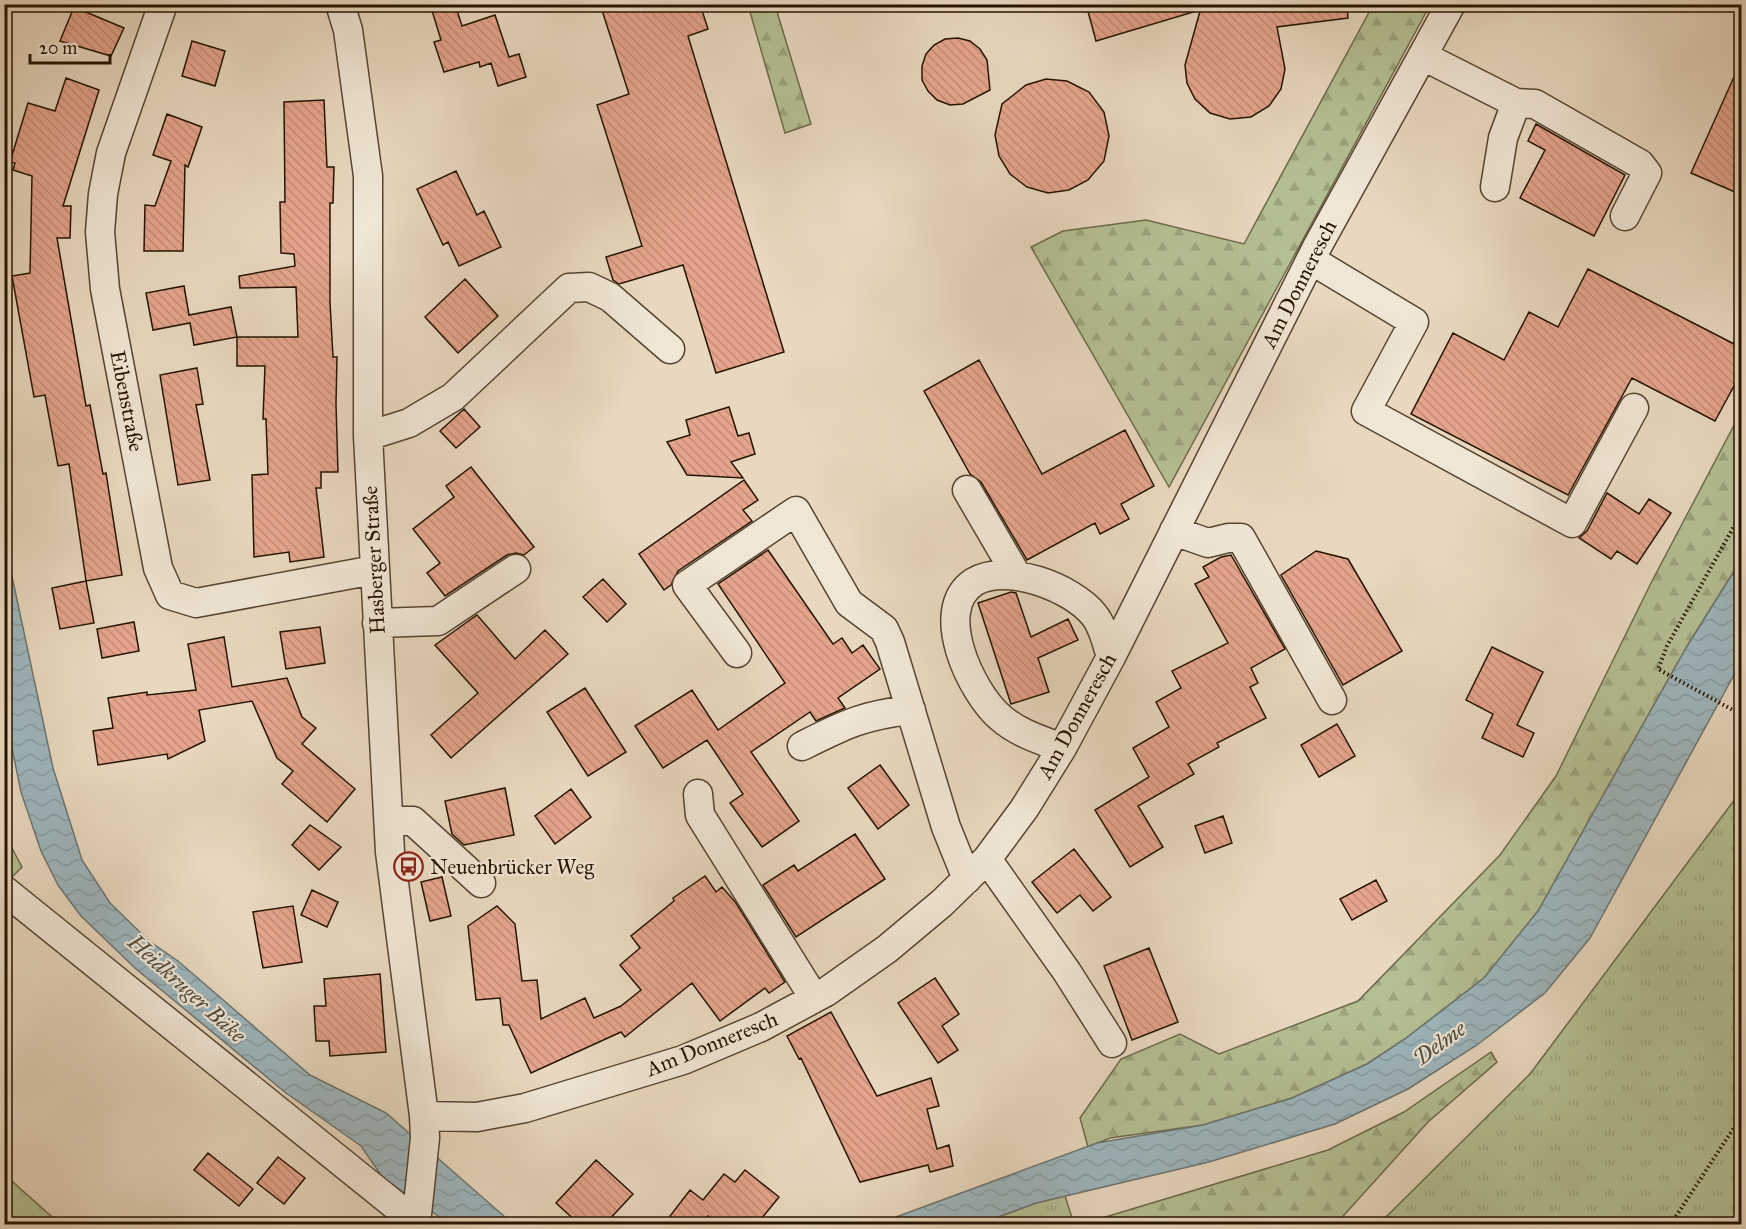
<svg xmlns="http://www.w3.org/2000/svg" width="1746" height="1229" font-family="'IM FELL Great Primer',serif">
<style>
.grass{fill:url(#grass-tufts);stroke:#6c6a4a;stroke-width:1.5}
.forest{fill:url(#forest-firs);stroke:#6c6a4a;stroke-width:1.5}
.water{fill:url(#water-waves);stroke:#6d7572;stroke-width:1.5}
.building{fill:url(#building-back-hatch);stroke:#241400;stroke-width:1.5}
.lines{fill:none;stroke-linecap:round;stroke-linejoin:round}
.minor-casing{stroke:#554530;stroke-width:31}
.path{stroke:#241400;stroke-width:4;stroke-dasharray:1.5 3;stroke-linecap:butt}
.minor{stroke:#f0e6d5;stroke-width:28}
.labels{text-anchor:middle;stroke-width:4.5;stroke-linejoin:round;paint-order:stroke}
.street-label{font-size:21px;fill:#241400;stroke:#f0e6d5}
.poi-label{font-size:21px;fill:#241400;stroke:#f0e6d5;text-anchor:start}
.water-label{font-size:22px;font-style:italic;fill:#4e4d42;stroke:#f0e6d5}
</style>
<defs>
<pattern id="grass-tufts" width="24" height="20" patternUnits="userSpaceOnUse" patternTransform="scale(1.5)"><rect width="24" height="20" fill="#b4bf93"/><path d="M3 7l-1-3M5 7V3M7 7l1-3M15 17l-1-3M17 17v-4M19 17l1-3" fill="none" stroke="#9ba37d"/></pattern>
<pattern id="forest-firs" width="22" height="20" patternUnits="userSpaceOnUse" patternTransform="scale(1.5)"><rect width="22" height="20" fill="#b4bf93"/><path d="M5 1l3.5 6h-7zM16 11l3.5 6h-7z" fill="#9ba37d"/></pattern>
<pattern id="water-waves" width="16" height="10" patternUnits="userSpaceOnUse" patternTransform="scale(1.5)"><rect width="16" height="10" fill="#9db6be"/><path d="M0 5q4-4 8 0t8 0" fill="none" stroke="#879ca2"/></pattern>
<pattern id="building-back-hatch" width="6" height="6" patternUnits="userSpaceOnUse" patternTransform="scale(1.5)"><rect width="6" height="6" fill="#e5a48c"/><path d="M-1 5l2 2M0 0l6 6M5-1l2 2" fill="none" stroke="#c48c77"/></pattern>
</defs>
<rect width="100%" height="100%" fill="#e8d8bf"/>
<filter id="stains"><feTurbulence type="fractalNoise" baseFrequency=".00333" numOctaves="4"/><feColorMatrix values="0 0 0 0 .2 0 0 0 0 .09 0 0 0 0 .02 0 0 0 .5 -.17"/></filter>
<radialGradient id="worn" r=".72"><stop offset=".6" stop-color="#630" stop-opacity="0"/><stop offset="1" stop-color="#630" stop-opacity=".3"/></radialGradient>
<path class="grass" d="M1741 791V1224H1379L1530 1074Z
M4 1175H5L60 1224H5Z
M1065 1196 1074 1224H979L1036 1203Z"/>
<path class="forest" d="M748 5H775L811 124 785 133Z
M1373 5H1430L1169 487 1031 247 1063 231 1146 220 1244 244Z
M1741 412V560L1686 648 1538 911 1484 978 1405 1039 1367 1064 1292 1098 1203 1125 1110 1138 1088 1147 1080 1118 1121 1059 1180 1034 1219 1054 1358 1001 1500 855 1556 776 1651 583Z
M4 833 22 867 10 879 5 873Z
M1491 1052 1497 1062 1428 1122 1336 1224H1104L1102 1218 1328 1150 1404 1112Z"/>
<path class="water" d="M4 539 53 768 82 860 110 903 149 941 178 961 310 1075 386 1113 513 1224H450L383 1178 361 1146 286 1093 136 969 81 916 58 885 41 851 21 792 5 714Z
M1741 560V662L1590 938 1545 993 1477 1045 1408 1089 1335 1124 1209 1162 1036 1203 979 1224H877L1097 1143 1203 1125 1292 1098 1367 1064 1405 1039 1484 978 1538 911 1686 648Z"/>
<path class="building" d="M430 4H455L462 26 495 15 509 57 519 54 526 77 498 86 491 63 480 67 479 62 444 72 434 42 441 40Z
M600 4H700L708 29 688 36 784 352 716 373 683 265 619 284 613 280 606 257 642 246 597 105 629 94Z
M1086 4H1199L1200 10 1096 41Z
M1202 4H1347L1348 18 1277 27 1285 69 1281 89 1269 106 1251 117 1230 119 1210 113 1195 99 1187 83 1185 65Z
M74 7 124 28 111 56 60 41Z
M958 38 970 41 980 49 987 60 990 90 963 104 950 105 937 100 928 91 922 80V66L926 54 934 45 945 39Z
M192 41 225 51 215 86 182 76Z
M1742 59V195L1691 173Z
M66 78 99 90 63 206H71L70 238H57L86 406 90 405 103 474 106 473 122 575 86 581 69 464 58 466 45 395 34 397 12 276 30 273 32 176 13 170 15 163 10 162 28 103 55 111Z
M1046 79 1067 81 1089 92 1104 112 1109 136 1104 161 1088 180 1069 190 1048 193 1027 187 1010 174 999 156 995 135 1002 104 1026 85Z
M324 100 327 167H334L333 203H330V302L333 357H337L336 404 338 472H321V488H316L324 557 290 562 289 552 254 557 252 475 268 474 266 419H263L265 366H237V337H298L296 287 240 288 239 276 295 266 294 254 281 253 280 202H285L284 102Z
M167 114 202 127 188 167 185 165 183 251H144L145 205 155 206 171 161 153 155Z
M1536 124 1625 175 1594 236 1520 198 1545 150 1528 141Z
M456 171 477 215 484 211 501 247 459 266 448 242 443 245 417 189Z
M1588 269 1742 348V371L1715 421 1632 378 1568 495 1411 414 1453 333 1504 360 1529 312 1558 327Z
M465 279 498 316 458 353 425 317Z
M184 286 189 315 231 307 237 337 194 345 190 323 153 330 146 293Z
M979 360 1042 474 1125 430 1154 486 1121 504 1129 519 1100 534 1095 523 1027 560 981 482 970 474 924 391Z
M197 368 203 404 196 405 210 480 178 485 160 375Z
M729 407 738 436 749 433 755 454 731 462 743 478 687 475 667 442 690 435 686 420Z
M464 409 480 427 456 448 440 431Z
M471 467 534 547 524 555 516 553 507 555 445 596 427 573 440 563 413 529 454 497 446 486Z
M744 480 758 500 743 510 752 521 678 571 671 585 664 590 639 554Z
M1607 493 1639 514 1649 499 1671 513 1637 564 1617 551 1611 559 1579 538 1587 531Z
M768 550 833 644 842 638 852 653 863 645 880 669 838 698 845 708 816 721 810 712 751 752 799 821 762 847 730 803 743 794 707 740 663 768 635 726 692 690 718 730 785 683 718 584Z
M1316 551 1348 559 1402 651 1343 685 1281 575Z
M1231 555 1285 649 1251 668 1258 683 1250 687 1266 718 1217 743 1219 747 1188 764 1194 774 1138 806 1163 847 1130 867 1095 810 1149 777 1133 748 1169 727 1156 702 1181 688 1172 671 1228 643 1195 584 1209 577 1203 567 1221 557Z
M603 579 626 604 607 622 583 597Z
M86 581 94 623 60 629 52 588Z
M1011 592 1016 593 1031 637 1068 619 1078 640 1038 658 1049 692 1011 704 978 603Z
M477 615 515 659 545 630 568 654 451 758 431 735 478 693 435 645Z
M134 622 139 651 102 658 97 629Z
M320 627 325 663 286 669 280 632Z
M224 637 232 687 287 678 302 717 316 728 302 744 355 789 327 822 282 784 293 771 277 758 252 701 199 710 205 741 168 759 167 754 98 765 93 731 113 728 108 698 147 692V695L196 690 188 644Z
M1492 647 1543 672 1517 725 1534 733 1523 757 1482 738 1493 714 1466 700Z
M585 688 626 752 588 776 547 712Z
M1337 724 1355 756 1319 777 1301 745Z
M880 765 909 805 878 829 848 788Z
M505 788 514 835 464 845 452 834 445 801Z
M571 789 591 817 555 844 535 816Z
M1223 816 1232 843 1205 853 1195 826Z
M310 825 341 847 319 870 292 845Z
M855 834 885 879 796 937 763 885 794 865 798 871Z
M1074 849 1111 897 1093 911 1080 895 1057 913 1032 882Z
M705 876 716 892 722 887 736 903 785 982 769 993 765 988 720 1021 692 983 625 1037 621 1032 531 1073 509 1025H503L500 998 476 1000 468 926 497 906 515 924 522 981 537 980 541 1019 585 998 594 1018 621 1006 641 990 620 965 640 948 631 936 674 901 673 898Z
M442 877 451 916 430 921 421 882Z
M1376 880 1387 901 1352 920 1340 899Z
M312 890 338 902 327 927 301 915Z
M293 906 302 962 263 968 253 912Z
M1149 948 1178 1022 1132 1040 1104 966Z
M380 974 386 1052 330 1056 329 1041H316L314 1006H326L324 979Z
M935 978 959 1014 942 1026 958 1050 938 1063 898 1003Z
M831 1012 877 1096 931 1078 939 1106 927 1109 937 1149 949 1145 953 1166 930 1172 928 1165 860 1182 801 1058 799 1059 787 1036Z
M208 1153 253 1189 239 1206 194 1170Z
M278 1157 305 1178 284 1204 257 1183Z
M596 1160 633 1194 605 1224H579L556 1203Z
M745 1170 779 1197 757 1224H719L708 1216 701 1224H681L670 1216 690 1190 703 1200 724 1174 735 1182Z"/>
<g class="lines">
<defs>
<path id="minor" d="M163 4 111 153 103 194 100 232 105 289 158 568 170 595 196 603 374 570
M340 4 348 30 368 176V436L390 852 424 1116 425 1138 416 1224
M1423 56 1516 103 1503 138 1495 187
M1516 103 1535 104 1640 164 1647 173 1625 216
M1311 260 1414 322 1366 411 1572 523 1634 408
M368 436 409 423 453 397 569 288 589 287 610 297 670 349
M967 490 1016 574
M1174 531 1208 543 1228 538H1241L1332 700
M377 623 438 621 516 569
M737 653 687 585 796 511 849 603 884 629 890 642 946 827 967 879
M802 746C844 725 863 715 911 710
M1062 748C1041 740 1018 733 1001 718 972 694 931 610 974 582 1006 562 1073 588 1094 615 1103 626 1107 644 1111 657
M698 794 700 815 814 998
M389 821H413L481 883
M987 859 1067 972 1112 1043
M4 890 417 1223
M424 1116 477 1117 525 1108 683 1060 761 1027 826 992 887 949 942 903 987 859 1024 809 1062 748 1111 657 1317 247 1451 4"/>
</defs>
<use href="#minor" class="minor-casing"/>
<path class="path" d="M1742 512 1667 646 1658 669 1742 715
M1671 1224 1737 1123 1742 1111"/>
<use href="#minor" class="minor"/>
</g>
<defs>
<symbol id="bus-ring" viewBox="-11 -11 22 22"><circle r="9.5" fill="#f0e6d5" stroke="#8f2418" stroke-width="1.5"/><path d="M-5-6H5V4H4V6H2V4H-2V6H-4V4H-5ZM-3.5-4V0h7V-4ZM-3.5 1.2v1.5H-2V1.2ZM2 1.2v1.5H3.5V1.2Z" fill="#8f2418"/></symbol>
</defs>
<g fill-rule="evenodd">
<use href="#bus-ring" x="392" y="850" width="33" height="33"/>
</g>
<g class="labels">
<g class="street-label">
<text transform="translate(1299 284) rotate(-63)" y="7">Am Donneresch</text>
<text transform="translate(127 401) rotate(79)" y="7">Eibenstraße</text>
<text transform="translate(374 560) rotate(-93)" y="7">Hasberger Straße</text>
<text transform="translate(1077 716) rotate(-61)" y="7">Am Donneresch</text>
<text transform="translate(712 1044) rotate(-22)" y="7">Am Donneresch</text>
</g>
<g class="poi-label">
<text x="430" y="874">Neuenbrücker Weg</text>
</g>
<g class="water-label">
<text transform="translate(187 988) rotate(42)" y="8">Heidkruger Bäke</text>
<text transform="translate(1439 1043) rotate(-36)" y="8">Delme</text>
</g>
</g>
<rect width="1746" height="1229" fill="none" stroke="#e8d8bf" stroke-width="24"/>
<rect x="6" y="6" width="1734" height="1217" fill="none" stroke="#241400" stroke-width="3"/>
<rect x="12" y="12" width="1722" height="1205" fill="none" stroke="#241400" stroke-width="1.5"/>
<path d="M30 54v9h80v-9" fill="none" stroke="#241400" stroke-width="3"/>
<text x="39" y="54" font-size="18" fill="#241400" stroke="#f0e6d5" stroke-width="4.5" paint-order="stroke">20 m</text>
<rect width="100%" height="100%" filter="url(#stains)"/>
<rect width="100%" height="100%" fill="url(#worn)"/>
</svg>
